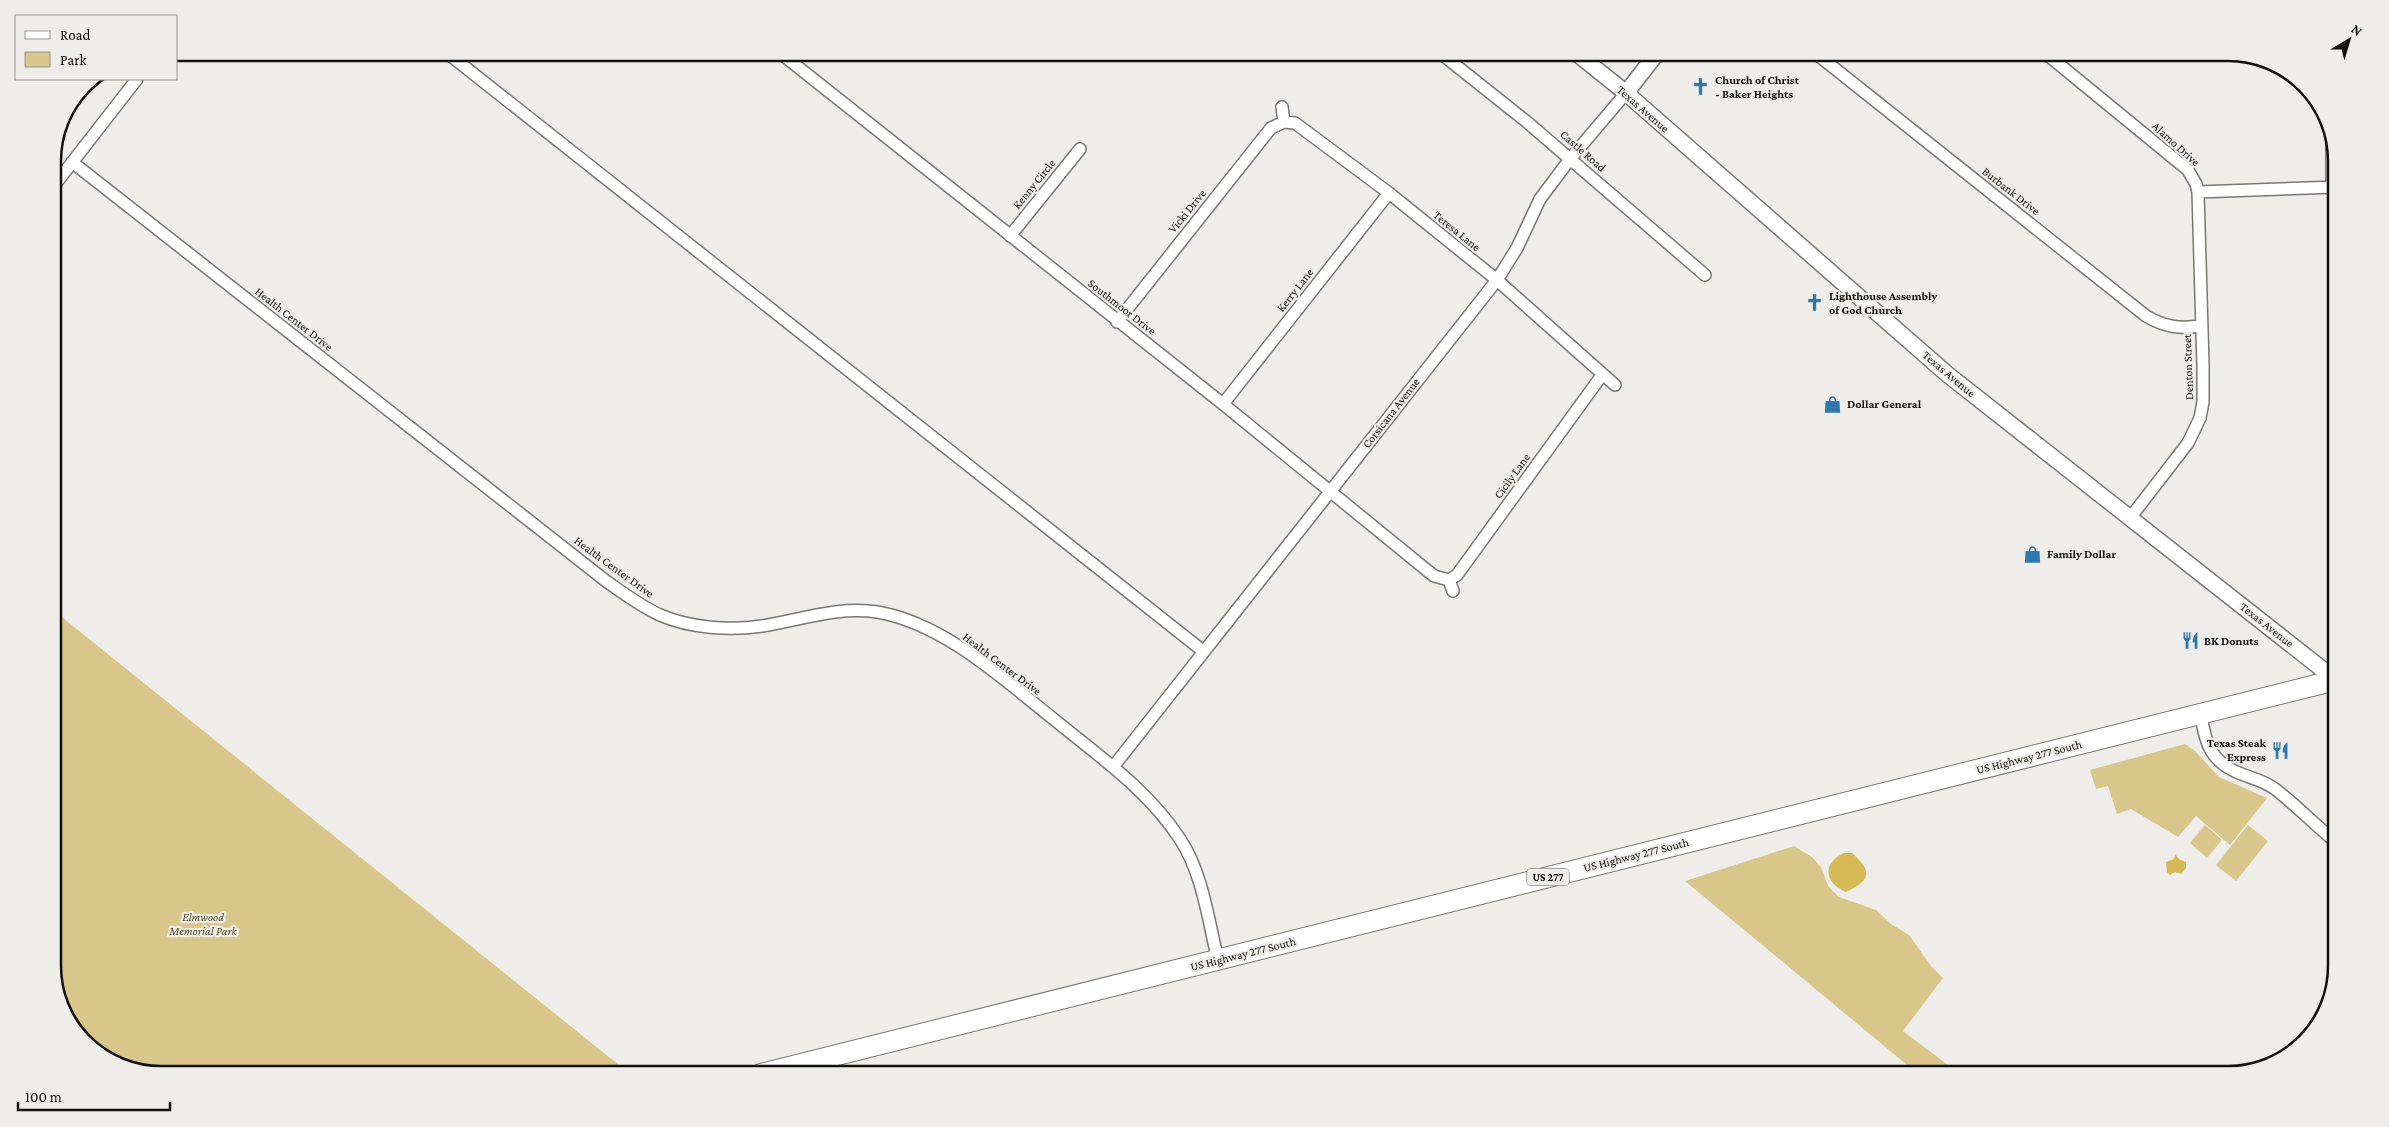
<svg xmlns="http://www.w3.org/2000/svg" width="2389" height="1127" font-family="'Crimson Pro',serif">
<style>
.green{fill:#d8c68b}
.water{fill:#d6b956}
.lines{fill:none;stroke-linecap:round;stroke-linejoin:round}
.minor-casing{stroke:#787774;stroke-width:14}
.tertiary-casing{stroke:#787774;stroke-width:18}
.trunk-casing{stroke:#787774;stroke-width:22}
.minor{stroke:#fff;stroke-width:11}
.tertiary{stroke:#fff;stroke-width:15}
.trunk{stroke:#fff;stroke-width:20}
.labels{text-anchor:middle;stroke-width:4.5;stroke-linejoin:round;paint-order:stroke}
.shield{fill:#eeede9;stroke:#535250;stroke-width:1}
.shield-label{font-size:11px;font-weight:bold;fill:#10100f}
.poi-label{font-size:12px;font-weight:bold;fill:#10100f;stroke:#eeede9;text-anchor:start}
.street-label{font-size:12px;fill:#10100f;stroke:#eeede9}
.park-label{font-size:12px;font-style:italic;fill:#564a21;stroke:#eeede9}
.rim{fill:none;stroke:#10100f;stroke-width:2.5}
</style>
<rect width="100%" height="100%" fill="#eeede9"/>
<path class="green" d="M53 610 630 1074H162L120 1066 75 1032 53 973Z
M2185 744 2195 751 2219 777 2267 798 2230 845 2196 816 2178 837 2131 809 2117 814 2108 786 2096 789 2090 770Z
M2205 825 2222 840 2207 858 2190 843Z
M2248 825 2268 841 2236 881 2216 865Z
M1794 846 1812 857 1821 867 1828 886 1839 897 1876 910 1891 924 1909 935 1931 966 1943 978 1903 1031 1960 1074H1918L1685 881Z"/>
<path class="water" d="M1844 853H1852C1872 871 1872 880 1846 892 1824 883 1822 863 1844 853Z
M2175 854 2180 860 2186 862V868L2181 874 2175 872 2170 875 2167 872 2166 862 2174 859Z"/>
<g class="lines">
<defs>
<path id="minor" d="M446 52 1203 651
M779 52 1223 404 1434 576 1449 580
M1439 52 1527 122 1705 275
M1814 52 2146 316C2165 327 2179 329 2200 326
M2044 52 2188 170 2196 184 2198 192 2336 187
M1282 107 1284 122 1295 123 1389 193 1497 280 1615 385
M2332 142V187
M72 162 606 581C623 593 640 606 660 615 690 628 730 631 762 626 800 620 838 606 877 612 944 623 1004 680 1056 721 1100 757 1148 790 1180 839 1203 874 1208 920 1218 960
M53 187 137 79
M1010 236 1080 149
M1117 322 1271 128 1284 122
M1223 404 1389 193
M2130 518 2188 443 2200 418 2203 402V365L2198 192
M1453 591 1449 580 1457 575 1602 375
M2201 714C2205 745 2212 764 2244 775 2255 779 2266 782 2275 789 2297 806 2315 825 2336 842
M1113 767 1497 280 1517 248 1540 199 1570 159 1626 93"/>
<path id="tertiary" d="M1575 52 1626 93 1947 374 2336 680
M1626 93 1658 52"/>
<path id="trunk" d="M761 1074 2336 680"/>
</defs>
<use href="#minor" class="minor-casing"/>
<use href="#tertiary" class="tertiary-casing"/>
<use href="#trunk" class="trunk-casing"/>
<use href="#minor" class="minor"/>
<use href="#tertiary" class="tertiary"/>
<use href="#trunk" class="trunk"/>
</g>
<defs>
<symbol id="church-bare" viewBox="-9 -9 18 18"><path d="M-1.2-6h2.4v3.5h3.3v2.4h-3.3V6h-2.4V-.1h-3.3v-2.4h3.3Z" fill="#2f78ac" stroke="#eeede9" stroke-width="2.5" paint-order="stroke"/></symbol>
<symbol id="shop-bare" viewBox="-9 -9 18 18"><path d="M-5-2.5h2.3a2.7 3.5 0 0 1 5.4 0H5L5.5 6h-11ZM-1.5-2.5h3a1.5 2.3 0 0 0-3 0Z" fill="#2f78ac" stroke="#eeede9" stroke-width="2.5" paint-order="stroke"/></symbol>
<symbol id="restaurant-bare" viewBox="-9 -9 18 18"><path d="M-5-6h1v4h1v-4h1v4h1v-4h1v5L-1.5 .5V6h-2V.5L-5-1ZM5-6V6H3V1.5H1.5Q1.5-4 5-6Z" fill="#2f78ac" stroke="#eeede9" stroke-width="2.5" paint-order="stroke"/></symbol>
</defs>
<g fill-rule="evenodd">
<use href="#church-bare" x="1688" y="74" width="25" height="25"/>
<use href="#church-bare" x="1802" y="290" width="25" height="25"/>
<use href="#shop-bare" x="1820" y="392" width="25" height="25"/>
<use href="#shop-bare" x="2020" y="542" width="25" height="25"/>
<use href="#restaurant-bare" x="2178" y="628" width="25" height="25"/>
<use href="#restaurant-bare" x="2268" y="738" width="25" height="25"/>
</g>
<g class="labels">
<rect class="shield" x="1527" y="868.5" width="42" height="17" rx="4"/>
<g class="shield-label">
<text x="1548" y="881">US 277</text>
</g>
<g class="poi-label">
<text x="1715" y="84">Church of Christ<tspan x="1715" dy="14">- Baker Heights</tspan></text>
<text x="1829" y="300">Lighthouse Assembly<tspan x="1829" dy="14">of God Church</tspan></text>
<text x="1847" y="408">Dollar General</text>
<text x="2047" y="558">Family Dollar</text>
<text x="2204" y="645">BK Donuts</text>
<text x="2266" y="747" text-anchor="end">Texas Steak<tspan x="2266" dy="14">Express</tspan></text>
</g>
<g class="street-label">
<text transform="translate(1643 109) rotate(41)" y="4">Texas Avenue</text>
<text transform="translate(2176 144) rotate(42)" y="4">Alamo Drive</text>
<text transform="translate(1583 151) rotate(41)" y="4">Castle Road</text>
<text transform="translate(1034 184) rotate(-51)" y="4">Kenny Circle</text>
<text transform="translate(2011 191) rotate(38)" y="4">Burbank Drive</text>
<text transform="translate(1187 211) rotate(-51)" y="4">Vicki Drive</text>
<text transform="translate(1457 231) rotate(39)" y="4">Teresa Lane</text>
<text transform="translate(1295 290) rotate(-52)" y="4">Kerry Lane</text>
<text transform="translate(1122 307) rotate(38)" y="4">Southmoor Drive</text>
<text transform="translate(294 319) rotate(38)" y="4">Health Center Drive</text>
<text transform="translate(2188 367) rotate(-92)" y="4">Denton Street</text>
<text transform="translate(1949 374) rotate(40)" y="4">Texas Avenue</text>
<text transform="translate(1391 413) rotate(-52)" y="4">Corsicana Avenue</text>
<text transform="translate(1512 476) rotate(-54)" y="4">Cicily Lane</text>
<text transform="translate(614 567) rotate(36)" y="4">Health Center Drive</text>
<text transform="translate(2267 625) rotate(38)" y="4">Texas Avenue</text>
<text transform="translate(1002 664) rotate(37)" y="4">Health Center Drive</text>
<text transform="translate(2029 757) rotate(-14)" y="4">US Highway 277 South</text>
<text transform="translate(1636 855) rotate(-14)" y="4">US Highway 277 South</text>
<text transform="translate(1243 954) rotate(-14)" y="4">US Highway 277 South</text>
</g>
<g class="park-label">
<text x="203" y="921">Elmwood<tspan x="203" dy="14">Memorial Park</tspan></text>
</g>
</g>
<path d="M0 0H2389V1127H0ZM161 61H2228A100 100 0 0 1 2328 161V966A100 100 0 0 1 2228 1066H161A100 100 0 0 1 61 966V161A100 100 0 0 1 161 61Z" fill="#eeede9" fill-rule="evenodd"/>
<path class="rim" d="M161 61H2228A100 100 0 0 1 2328 161V966A100 100 0 0 1 2228 1066H161A100 100 0 0 1 61 966V161A100 100 0 0 1 161 61Z"/>
<rect x="15" y="15" width="162" height="65" fill="#eeede9" stroke="#959592"/>
<rect x="25" y="31" width="25" height="8" fill="#ffffff" stroke="#959592"/>
<text x="60" y="40" font-size="15" fill="#10100f">Road</text>
<rect x="25" y="52" width="25" height="15" fill="#d8c68b" stroke="#959592"/>
<text x="60" y="65" font-size="15" fill="#10100f">Park</text>
<g transform="translate(2349 40) rotate(38)" stroke="#eeede9" stroke-width="4" paint-order="stroke">
<path d="M0-4L9 19L0 12L-9 19Z" fill="#10100f"/>
<text y="-8" font-size="14" font-weight="bold" text-anchor="middle" fill="#10100f">N</text>
</g>
<path d="M18 1102v8h152v-8" fill="none" stroke="#10100f" stroke-width="2.5"/>
<text x="25" y="1102" font-size="15" fill="#10100f" stroke="#eeede9" stroke-width="4" paint-order="stroke">100 m</text>
</svg>
